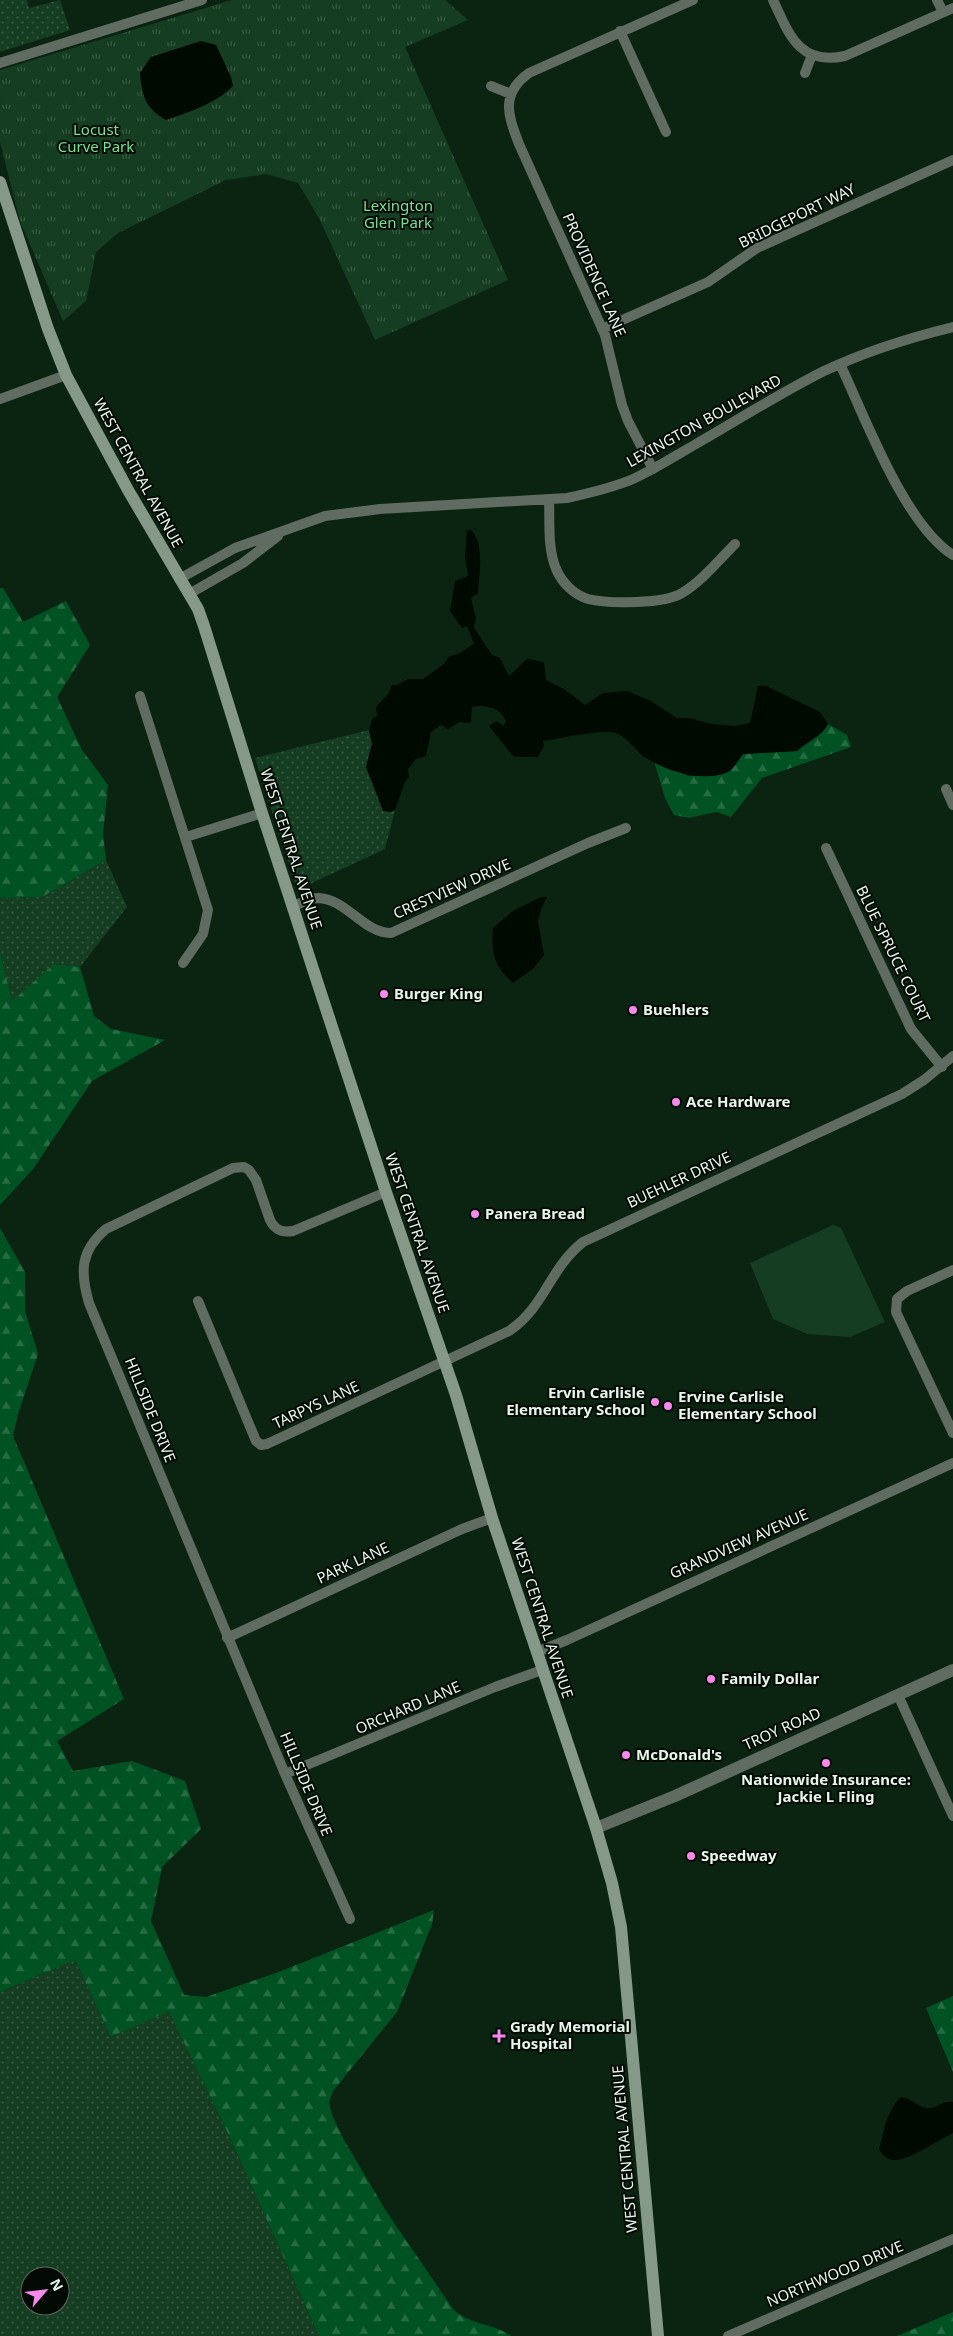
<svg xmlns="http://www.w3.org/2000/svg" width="953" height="2336" font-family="'Noto Sans',sans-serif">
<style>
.grass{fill:url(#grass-dots);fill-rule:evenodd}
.forest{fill:url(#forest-firs)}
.park{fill:url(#park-tufts)}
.pitch{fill:#143d21}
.water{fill:#000a00}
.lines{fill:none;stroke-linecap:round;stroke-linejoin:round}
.minor{stroke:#606c62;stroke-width:10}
.tertiary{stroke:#606c62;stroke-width:12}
.secondary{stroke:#869989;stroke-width:12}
.poi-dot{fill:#f788ec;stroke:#030a04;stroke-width:2}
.labels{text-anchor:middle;stroke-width:4;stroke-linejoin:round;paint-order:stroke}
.park-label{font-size:15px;fill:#70e591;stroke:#030a04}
.street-label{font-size:15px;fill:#e7f6ea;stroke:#030a04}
.poi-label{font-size:15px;font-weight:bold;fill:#e7f6ea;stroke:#030a04;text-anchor:start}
</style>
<defs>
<pattern id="grass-dots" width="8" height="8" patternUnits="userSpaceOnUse" patternTransform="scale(1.25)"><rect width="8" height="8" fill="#143d21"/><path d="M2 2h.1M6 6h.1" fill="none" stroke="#365a41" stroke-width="1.8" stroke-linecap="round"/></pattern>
<pattern id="forest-firs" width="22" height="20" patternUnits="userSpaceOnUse" patternTransform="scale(1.25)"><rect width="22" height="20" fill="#005223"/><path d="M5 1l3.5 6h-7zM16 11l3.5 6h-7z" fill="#256c43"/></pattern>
<pattern id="park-tufts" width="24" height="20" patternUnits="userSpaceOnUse" patternTransform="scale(1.25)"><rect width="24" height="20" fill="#143d21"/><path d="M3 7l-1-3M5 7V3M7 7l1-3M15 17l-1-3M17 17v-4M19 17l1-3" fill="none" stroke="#365a41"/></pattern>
</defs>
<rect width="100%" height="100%" fill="#0b2412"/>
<path class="grass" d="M0 0H27L29 8 60 0 70 30 0 52Z
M369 730 372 744 366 767 391 812 395 810 385 849 297 890 255 758Z
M106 860 127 907 80 967 54 964 12 1001 0 951V898L42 897Z
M75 1960 111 2037 169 2010 230 2138 319 2336H0V1992ZM30 2276H60V2306H30Z"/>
<path class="forest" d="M0 588H3L23 622 66 601 90 645 57 697 82 750 108 785 103 834 106 860 42 897 0 898Z
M828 724 847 735 851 747 762 778 731 817 716 812 689 818 674 815 665 798 654 761 688 776H712L730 771 743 754 797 751C808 741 822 736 828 724Z
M0 951 12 1001 54 964 80 967 94 1016 111 1029 165 1040 92 1081 33 1169 0 1205Z
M0 1228 25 1272V1311L38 1354 18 1414 13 1436 124 1699 57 1741 73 1771 132 1761 185 1781 201 1829 162 1867 151 1921 184 1995 206 1997 276 1973 434 1910 432 1924 397 2012 333 2091 329 2102 332 2115 344 2140 386 2211 453 2309C469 2325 493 2323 511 2336H319L230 2138 169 2011 111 2037 75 1960 0 1992Z
M953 1996V2072L926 2008Z
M953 2312V2336H897Z"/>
<path class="park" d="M232 0H445L468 20 405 47 508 280 375 340 320 220 298 183 267 174 226 180 118 233 96 252 86 301 63 321 20 221 0 142V70Z"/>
<path class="pitch" d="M833 1225 841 1228 885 1322 850 1337 807 1334 773 1319 750 1263Z"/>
<path class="water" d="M201 41 216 45 231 77 233 86C215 104 189 112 166 120 145 108 142 96 140 73L151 57Z
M467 530H471C485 544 479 575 478 593L471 598 476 618 474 628 492 655 500 658 509 676 527 659 544 662 546 680 564 689 585 705 603 693 627 691 649 700 677 718H690L711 724 736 726 750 723 758 686H766L820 712 828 724C822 736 808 741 797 751L743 754C739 759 734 769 728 772 704 783 663 771 642 755 634 748 626 736 615 733 599 729 561 739 543 741L544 746 538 757H514L489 726 497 721 503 726 506 722C502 708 485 704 472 707L471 722 468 723 460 722 448 729 441 725 431 732 426 756 416 759 408 769 409 777 405 782 395 810 391 812 383 811 366 767 372 744 369 730 372 719 377 716 376 707 389 693 392 685H397L408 679H423L445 663 448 657 460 653 474 644 467 626 462 628 450 611 455 581 468 576 465 556Z
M541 897H547L541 909 538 921 544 955 534 968 513 983C494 966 491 953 493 928L513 911Z
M901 2097C911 2098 917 2106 926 2108 935 2110 943 2100 953 2102V2133C938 2140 910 2160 894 2160 887 2160 882 2155 879 2149 884 2131 887 2110 901 2097Z"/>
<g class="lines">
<path class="minor" d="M773 0C789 34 799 66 845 56L953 8
M937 0 943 12
M620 31 666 132
M0 63 202 0
M805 73 812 55
M491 86 511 94
M602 329 708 282 757 248 953 160
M840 364C865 417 904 524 953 555
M0 399 66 375
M653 469 628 421 622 405 605 335 519 144C508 115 500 94 529 73L693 0
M549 499C550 522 547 550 557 571 563 584 575 595 588 599 608 604 665 604 682 593 702 581 719 560 735 544
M179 579 235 548 325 516 380 509 567 498C590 493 612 488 633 479 655 469 675 456 696 444 738 420 780 393 824 371 866 351 908 338 953 327
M189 594 243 563 278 536
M140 696 208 910 203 934 183 963
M946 789 953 805
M186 837 262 813
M826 848 911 1029 942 1067
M292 907C301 903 309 898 318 898 347 899 363 933 391 933L588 843 626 828
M953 1270 907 1291 897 1299 896 1312 953 1433
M198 1301 256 1441 261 1445 267 1444 509 1331C545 1307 549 1269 583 1242L902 1094 924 1080 953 1056
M227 1638 462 1529 492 1518
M537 1652 567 1640 953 1463
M898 1695 953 1816
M285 1774 495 1687 542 1670
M350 1919 285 1774 89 1303C80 1272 80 1251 106 1229L233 1168 244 1167 249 1170 256 1180 270 1220C275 1230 282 1233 293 1231L386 1192
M728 2336 953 2239"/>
<path class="tertiary" d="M596 1828 675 1796 953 1670"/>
<path class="secondary" d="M0 182 48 329 66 375 128 490 198 609 204 626 262 813 386 1192 456 1395 492 1518 596 1828 612 1883 621 1927 658 2336"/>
</g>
<g class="poi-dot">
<circle cx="384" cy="994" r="5"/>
<circle cx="633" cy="1010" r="5"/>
<circle cx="676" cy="1102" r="5"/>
<circle cx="475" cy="1214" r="5"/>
<circle cx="655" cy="1402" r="5"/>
<circle cx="668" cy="1406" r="5"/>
<circle cx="711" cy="1679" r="5"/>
<circle cx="626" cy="1755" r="5"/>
<circle cx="826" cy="1763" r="5"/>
<circle cx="691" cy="1856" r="5"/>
<path d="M496.5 2028.5h5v5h5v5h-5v5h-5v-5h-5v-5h5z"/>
</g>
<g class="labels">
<g class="park-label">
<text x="96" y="135">Locust<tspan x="96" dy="17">Curve Park</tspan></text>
<text x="398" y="211">Lexington<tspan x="398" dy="17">Glen Park</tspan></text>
</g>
<g class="street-label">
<text transform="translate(797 216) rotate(-26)" y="5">BRIDGEPORT WAY</text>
<text transform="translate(594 275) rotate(66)" y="5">PROVIDENCE LANE</text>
<text transform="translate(704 421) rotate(-29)" y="5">LEXINGTON BOULEVARD</text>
<text transform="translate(138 473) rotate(61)" y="5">WEST CENTRAL AVENUE</text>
<text transform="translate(291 849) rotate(72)" y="5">WEST CENTRAL AVENUE</text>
<text transform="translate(452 889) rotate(-24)" y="5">CRESTVIEW DRIVE</text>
<text transform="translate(893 954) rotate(64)" y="5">BLUE SPRUCE COURT</text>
<text transform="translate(679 1180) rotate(-25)" y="5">BUEHLER DRIVE</text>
<text transform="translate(417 1233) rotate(71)" y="5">WEST CENTRAL AVENUE</text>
<text transform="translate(316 1405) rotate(-25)" y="5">TARPYS LANE</text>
<text transform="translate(150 1410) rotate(68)" y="5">HILLSIDE DRIVE</text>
<text transform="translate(739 1544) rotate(-24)" y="5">GRANDVIEW AVENUE</text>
<text transform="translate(353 1563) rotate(-25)" y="5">PARK LANE</text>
<text transform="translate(542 1618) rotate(72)" y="5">WEST CENTRAL AVENUE</text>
<text transform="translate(408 1708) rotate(-23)" y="5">ORCHARD LANE</text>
<text transform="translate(782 1729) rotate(-24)" y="5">TROY ROAD</text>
<text transform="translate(306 1784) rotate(67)" y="5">HILLSIDE DRIVE</text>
<text transform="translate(625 2149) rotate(-95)" y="5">WEST CENTRAL AVENUE</text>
<text transform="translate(835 2274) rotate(-23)" y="5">NORTHWOOD DRIVE</text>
</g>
<g class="poi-label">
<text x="394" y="999">Burger King</text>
<text x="643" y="1015">Buehlers</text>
<text x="686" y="1107">Ace Hardware</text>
<text x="485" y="1219">Panera Bread</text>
<text x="645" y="1398" text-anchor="end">Ervin Carlisle<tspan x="645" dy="17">Elementary School</tspan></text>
<text x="678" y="1402">Ervine Carlisle<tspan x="678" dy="17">Elementary School</tspan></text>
<text x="721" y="1684">Family Dollar</text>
<text x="636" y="1760">McDonald's</text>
<text x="826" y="1785" text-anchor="middle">Nationwide Insurance:<tspan x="826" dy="17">Jackie L Fling</tspan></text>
<text x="701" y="1861">Speedway</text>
<text x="510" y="2032">Grady Memorial<tspan x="510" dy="17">Hospital</tspan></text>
</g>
</g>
<g transform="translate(45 2291) rotate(62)"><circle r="24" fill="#030a04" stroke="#5e6860"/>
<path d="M0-4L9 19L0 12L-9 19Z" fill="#f788ec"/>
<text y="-8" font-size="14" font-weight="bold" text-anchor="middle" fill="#e7f6ea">N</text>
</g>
</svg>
